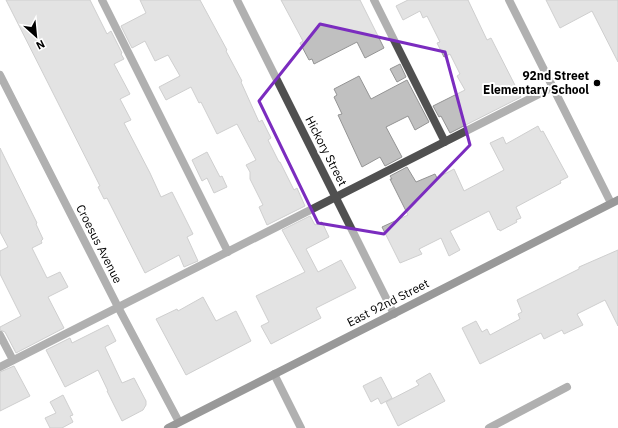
<svg xmlns="http://www.w3.org/2000/svg" width="618" height="428" font-family="'IBM Plex Sans',sans-serif">
<style>
.building{fill:#c0c0c0;stroke:#949494}
.lines{fill:none;stroke-linecap:round;stroke-linejoin:round}
.lane{stroke:#505050;stroke-width:8}
.street{stroke:#505050;stroke-width:8}
.secondary{stroke:#1d1d1d;stroke-width:8}
.marked{fill:none;stroke:#7b2cbf;stroke-width:3;stroke-linejoin:round}
.poi-dot{fill:#000;stroke:#fff;stroke-width:1.5}
.labels{text-anchor:middle;stroke-width:4;stroke-linejoin:round;paint-order:stroke}
.poi-label{font-size:12px;font-weight:bold;fill:#000;stroke:#fff;text-anchor:end}
.street-label{font-size:12px;fill:#000;stroke:#fff}
</style>
<rect width="100%" height="100%" fill="#fff"/>
<path class="building" d="M6 0H90L107 34 111 31 122 53 121 54 124 59 114 64 130 94 120 99 131 120 124 123 150 173 161 197 172 192 193 234 187 237 198 261 184 267 179 255 145 273 107 198 104 199 98 187 100 186Z
M140 0H200L227 50 226 51 242 81 241 82 259 122 262 120 271 138 268 140 279 162H280L294 190 297 188 305 206 267 225 259 207 263 205 250 179V172L246 165 256 160 237 124 217 134 201 102 199 103 191 87 166 100 159 87 180 76 168 55 155 61 145 41 132 48 121 26 146 13Z
M281 0H360L384 48 365 58 357 42 314 64 312 59 309 60 300 43 303 41Z
M408 0H468L487 40 491 38 521 97 450 133 441 116 439 117 433 106 465 90 457 76 460 74 450 54 444 57 437 43 440 42 427 16 423 18 420 11 403 20 396 6Z
M546 0H618V62L592 11 560 28Z
M400 64 406 77 397 82 390 69Z
M359 76 371 99 407 80 429 122 415 130 408 116 386 127 402 157 385 166 380 157 362 167 338 115 342 114 334 97 337 95 334 89Z
M538 126 541 132 543 131 568 177 560 181 561 183 516 207 521 218 516 220 517 222 500 231 499 229 498 230 489 211 450 231 460 250 449 256 441 238 419 249 422 254 400 263 382 227 408 215 390 179H392L390 176 407 167 416 182 435 174 437 178 454 169 464 191 504 170 490 143 503 137 506 144Z
M0 148 37 223 36 224 43 239 41 241 42 243 32 248 47 278 60 272 68 287 48 297 64 328 16 353 5 332 0 330V327L21 316 0 274V251L8 247 0 232Z
M207 152 220 177 222 176 227 187 214 193 207 178 202 181 192 160Z
M310 216 315 225 322 222 329 237 306 249 318 272 341 260 356 288 316 308 321 318 271 344 261 326 269 322 256 296 305 272 282 230Z
M618 250V326L605 300 577 314 583 325 564 334 562 330 544 339 541 333 480 364 462 328 476 321 482 332 487 329 490 335 520 319 518 314 522 312 517 300 579 269V267Z
M203 297 216 321 236 311 251 341 186 375 156 319 177 309 178 311Z
M108 325 116 341 105 347 122 383 134 378 146 401V405L143 410 122 421 107 391H108L98 370 65 387 46 350 70 338 72 343Z
M14 366 30 396 0 411V372Z
M430 373 445 401 398 426 386 402 419 385 416 381Z
M381 377 392 398 381 404 378 398 371 402 363 386Z
M63 395 73 415 70 416 73 422 62 428H50L45 418 56 413 50 402Z"/>
<g class="lines">
<path class="lane" d="M102 0 228 252
M374 0 445 142
M0 335 13 360
M0 367 553 87
M489 428 567 387"/>
<path class="street" d="M237 0 394 314
M509 0 611 203
M0 75 118 307 179 422
M274 374 301 428"/>
<path class="secondary" d="M168 428 618 200"/>
</g>
<path d="M0 0H618V428H0ZM320 24 445 52 470 145 384 234 318 223 259 101Z" fill="#fff" fill-opacity=".55" fill-rule="evenodd"/>
<path class="marked" d="M320 24 445 52 470 145 384 234 318 223 259 101Z"/>
<circle class="poi-dot" cx="597" cy="83" r="4"/>
<g class="labels">
<g class="poi-label">
<text x="589" y="80">92nd Street<tspan x="589" dy="14">Elementary School</tspan></text>
</g>
<g class="street-label">
<text transform="translate(326 151) rotate(63)" y="4">Hickory Street</text>
<text transform="translate(99 244) rotate(63)" y="4">Croesus Avenue</text>
<text transform="translate(388 303) rotate(-27)" y="4">East 92nd Street</text>
</g>
</g>
<g transform="translate(36 36) rotate(153)" stroke="#ffffff" stroke-width="3" paint-order="stroke">
<path d="M0-3L7 15L0 10L-7 15Z" fill="#000000"/>
<text y="-6" font-size="11" font-weight="bold" text-anchor="middle" fill="#000000">N</text>
</g>
</svg>
